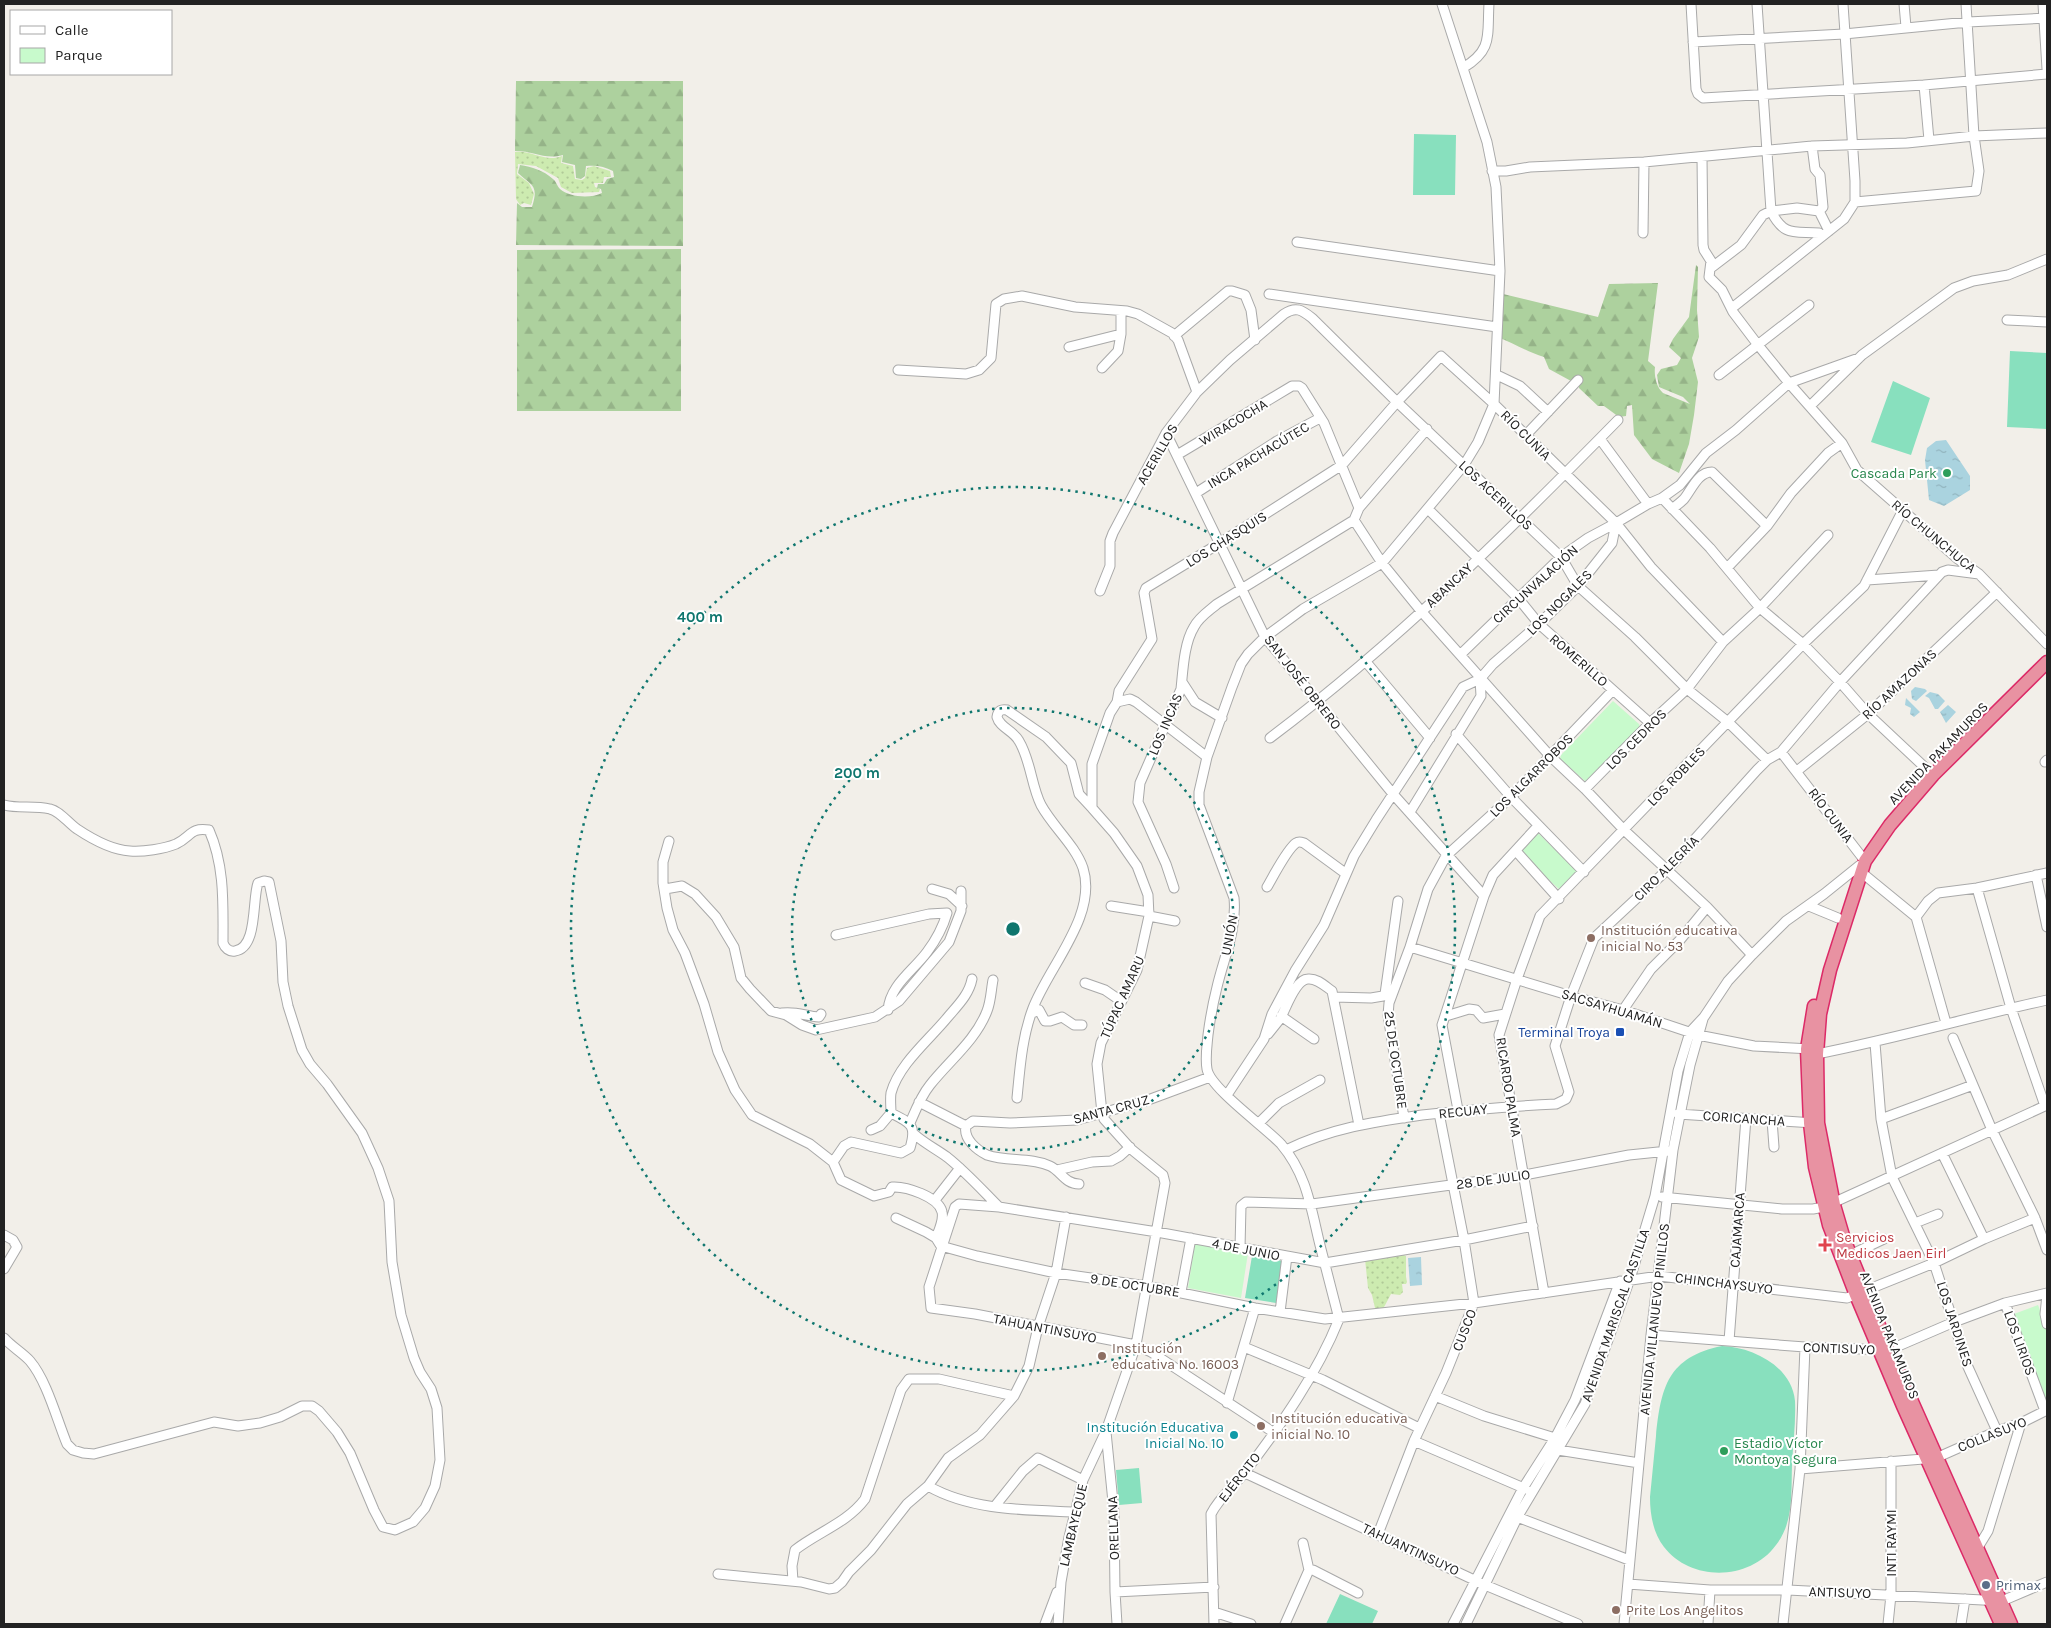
<svg xmlns="http://www.w3.org/2000/svg" width="2051" height="1628" font-family="Karla,sans-serif">
<style>
.grass{fill:url(#grass-dots)}
.forest{fill:url(#forest-firs)}
.park{fill:#c8facc}
.pitch{fill:#88e0be}
.water{fill:url(#water-ripples)}
.lines{fill:none;stroke-linecap:round;stroke-linejoin:round}
.minor-casing{stroke:#a9a9a9;stroke-width:11}
.highway-casing{stroke:#dc2a67;stroke-width:15}
.minor{stroke:#fff;stroke-width:9}
.highway{stroke:#e892a2;stroke-width:12}
.ring{fill:none;stroke:#0f766e;stroke-width:2.5;stroke-dasharray:2.5 5}
.leisure-dot{fill:#2e9e5b;stroke:#fff;stroke-width:2}
.education-dot{fill:#8d6e63;stroke:#fff;stroke-width:2}
.transit-dot{fill:#1a4fb4;stroke:#fff;stroke-width:2}
.health-dot{fill:#e0444e;stroke:#fff;stroke-width:2}
.culture-dot{fill:#0f9aa8;stroke:#fff;stroke-width:2}
.service-dot{fill:#5c6f8a;stroke:#fff;stroke-width:2}
.labels{text-anchor:middle;stroke-width:4;stroke-linejoin:round;paint-order:stroke}
.street-label{font-size:14px;fill:#222;stroke:#fff}
.leisure-label{font-size:14px;fill:#27864d;stroke:#fff;text-anchor:end}
.education-label{font-size:14px;fill:#785e54;stroke:#fff;text-anchor:start}
.transit-label{font-size:14px;fill:#164399;stroke:#fff;text-anchor:end}
.health-label{font-size:14px;fill:#be3a42;stroke:#fff;text-anchor:start}
.culture-label{font-size:14px;fill:#0d838f;stroke:#fff;text-anchor:end}
.service-label{font-size:14px;fill:#4e5e75;stroke:#fff;text-anchor:start}
.centre{fill:#0f766e;stroke:#fff;stroke-width:2.5}
.ring-label{font-size:15px;text-anchor:middle;font-weight:bold;fill:#0f766e;stroke:#fff;stroke-width:4;stroke-linejoin:round;paint-order:stroke}
</style>
<defs>
<pattern id="grass-dots" width="8" height="8" patternUnits="userSpaceOnUse" patternTransform="scale(1.25)"><rect width="8" height="8" fill="#cdebb0"/><path d="M2 2h.1M6 6h.1" fill="none" stroke="#b0c997" stroke-width="1.8" stroke-linecap="round"/></pattern>
<pattern id="forest-firs" width="22" height="20" patternUnits="userSpaceOnUse" patternTransform="scale(1.25)"><rect width="22" height="20" fill="#add19e"/><path d="M5 1l3.5 6h-7zM16 11l3.5 6h-7z" fill="#95b388"/></pattern>
<pattern id="water-ripples" width="26" height="14" patternUnits="userSpaceOnUse" patternTransform="scale(1.25)"><rect width="26" height="14" fill="#aad3df"/><path d="M2 4q2-2 4 0t4 0M15 11q2-2 4 0t4 0" fill="none" stroke="#92b5bf"/></pattern>
</defs>
<rect width="100%" height="100%" fill="#f2efe9"/>
<path class="grass" d="M515 152C533 150 545 163 562 156L561 163 573 166 575 179 582 180 585 178 587 168 594 166 610 171 611 177H604L603 183H594L595 187 600 189 599 192 572 193 561 187 558 178 536 166 518 164 517 174 529 183 534 194 531 205 524 203 520 205 516 199Z
M1401 1254 1406 1256V1277L1407 1282 1406 1284H1402L1403 1292 1400 1295 1391 1294 1383 1309 1375 1308 1372 1295 1368 1288 1365 1259Z"/>
<path class="forest" d="M516 81H683V246L516 245 517 203 522 207H532C539 185 532 186 518 173L520 165C532 167 543 170 553 179 556 181 557 186 560 189 569 197 590 199 602 193L601 189 597 188 598 184H604L607 179 614 177 613 171C604 166 596 165 586 166L585 176 581 179 576 178 575 165 562 162 563 155C544 160 535 151 515 151Z
M681 249V411H517V250Z
M1696 265 1698 267 1697 310 1699 337 1692 358 1698 382 1694 415 1689 444 1679 473 1652 459 1634 435 1632 405 1627 406 1626 416 1619 417 1604 406H1598L1579 388V379L1571 381 1549 369 1544 357C1527 352 1514 343 1497 337L1499 293 1598 317 1609 284 1658 283 1648 361 1655 367C1654 375 1656 387 1663 393L1690 404 1683 397 1659 387 1657 375 1661 369 1677 365 1681 358 1669 347 1673 339 1689 317Z"/>
<path class="park" d="M1613 701 1639 724 1640 727 1590 782 1585 781 1560 759 1561 755Z
M1537 832 1578 872 1560 890 1524 857 1521 852Z
M1195 1243 1248 1253 1241 1298 1188 1288Z
M2038 1305 2047 1329 2046 1402 2014 1314Z"/>
<path class="pitch" d="M1414 134 1456 135 1455 195H1413Z
M2010 351 2047 353V429L2007 427Z
M1893 381 1930 398 1911 455 1871 442Z
M1252 1256 1283 1261 1276 1303 1245 1298Z
M1722 1346C1752 1347 1792 1366 1795 1401 1796 1422 1793 1444 1792 1465 1791 1493 1794 1522 1776 1545 1750 1581 1691 1582 1664 1547 1653 1533 1650 1514 1650 1497 1652 1477 1654 1456 1656 1436 1661 1387 1668 1357 1722 1346Z
M1139 1468 1142 1503 1119 1505 1116 1470Z
M1340 1594 1378 1611 1372 1624H1326Z"/>
<path class="water" d="M1946 440 1970 476V490L1944 506 1929 500 1925 460 1927 448 1936 441Z
M1915 687 1925 689 1927 691 1916 701 1912 699 1911 691Z
M1930 692 1938 694 1945 701 1938 709H1935L1929 698 1925 696Z
M1906 698 1920 712 1914 717 1910 714 1911 708 1905 705Z
M1948 705 1956 712 1946 723 1940 712Z
M1421 1257 1422 1285 1410 1286 1408 1258Z"/>
<g class="lines">
<defs>
<path id="minor" d="M1691 4 1696 89 1698 94 1703 98 1924 85 2047 74
M1757 4 1771 211 1797 208 1819 211 1829 231
M1904 4 1906 27
M2043 4 2047 69
M1693 42 1844 34 1968 22 2047 18
M1463 68C1493 50 1487 36 1489 4
M1924 85 1929 140
M1812 146 1815 169 1820 175 1823 207 1819 211
M1702 157 1703 245 1704 250 1711 261 1709 277 1722 290 1733 312 1758 345 1789 383 1842 443 1857 470 1958 559 1979 574 2047 644
M1492 171H1506L1530 167 1644 162 1812 146 1907 143 1974 136 2047 133
M1855 202 1976 191 1979 171 1974 136 1966 4
M1643 233 1644 162
M1297 242 1500 271
M1711 268 1741 245 1763 215 1771 211C1784 237 1794 231 1819 233L1820 238
M1269 294 1497 327
M1732 308 1844 219 1855 202V181L1843 4
M2007 320 2047 322
M1174 336 1228 291H1232L1245 295 1251 310 1255 340
M1069 347 1121 334
M1102 368 1118 351 1121 334V311
M898 370 966 374 979 370 991 358 996 304 1004 299 1022 296 1075 307 1127 311 1138 314 1172 333 1178 340 1197 392
M1497 375 1520 386 1548 412
M1719 375 1809 305
M1810 406 1862 355 1954 288 1973 281 2008 275 2047 259
M1166 433 1265 637 1393 794 1484 896
M1526 435 1578 380
M1600 439 1648 504
M1177 455 1292 386H1299L1302 388 1324 423 1359 508 1354 520 1382 563 1421 611 1550 756 1585 789 1624 830 1707 907 1752 955
M1196 493 1277 441 1320 418
M1662 498 1710 548 1760 608 1803 644 1840 682 1868 714 1933 775
M1359 508 1427 429
M1428 509 1518 598 1539 624 1650 723
M1672 509C1676 506 1680 503 1684 499 1692 489 1698 472 1712 472L1767 526
M1727 568 1767 526 1791 493 1828 453 1842 443
M1867 580 1939 575
M1100 591 1110 566V541L1113 533 1166 433 1197 392 1230 360 1284 314C1296 306 1302 310 1312 318L1397 402 1561 557 1578 586 1635 637 1687 689 1728 722 1767 760
M1461 654 1561 557 1588 538 1616 523
M1366 662 1430 738
M1182 682 1195 702 1222 718
M1117 702 1130 699 1136 702 1207 757
M1456 734 1511 797 1584 872
M1270 738C1396 643 1508 532 1618 420
M2045 762 2047 760
M1797 771 1868 714 1997 592
M1585 789 1650 723 1687 689 1723 642 1760 608 1828 535
M4 805C19 809 34 805 50 809 60 811 69 824 77 829 92 839 112 850 130 851 143 852 164 849 176 844 191 837 190 827 209 830 225 866 223 905 223 943 225 948 229 952 235 951 258 948 252 899 258 883L264 881 269 882 281 941 283 982 288 1006 302 1050 310 1064 327 1084 362 1133 378 1168 389 1201 392 1262 401 1315 414 1358 420 1372 431 1389 437 1408 440 1460 435 1486 425 1508 413 1522 395 1530 383 1527 374 1510 350 1453 337 1432 319 1411 312 1406H302L280 1417 260 1423 238 1426 214 1422 94 1454 83 1453 73 1450 67 1444C57 1420 47 1381 30 1361 23 1353 12 1347 4 1338
M1410 812 1481 696 1480 679
M669 841 663 862V883L667 908 673 930 685 953 704 1004 718 1052 735 1090 752 1115 810 1144 833 1162 841 1180 874 1196 889 1192 892 1187C906 1186 939 1197 942 1212 944 1220 939 1230 936 1238
M1516 851 1559 899
M1861 872 1916 917
M2036 875 2047 927
M1267 887C1273 877 1287 849 1296 843 1299 841 1301 842 1304 843L1345 873
M1174 888 1166 864 1138 802 1140 783 1181 689C1183 670 1184 643 1194 627 1199 617 1209 611 1217 604L1354 520
M1977 888 2011 1008 2045 1106
M665 889 682 886 695 894 716 917 734 947 741 978 750 989 771 1011 786 1015 802 1025 816 1030 875 1017 899 1001 949 942 961 911V891
M932 889 949 894 962 906
M1111 906 1149 912
M1809 906 1838 918
M1149 916 1175 921
M836 935 929 914 947 913C943 927 936 940 927 952 913 971 890 985 888 1010
M1410 947 1571 996 1623 1010 1698 1035 1754 1046 1811 1049
M1085 983 1105 990 1121 1001
M1385 994 1398 901
M1334 997 1371 998 1389 995
M1623 1010 1651 969 1680 940 1707 907
M782 1013C796 1011 806 1016 819 1017L821 1014
M1032 1013 1039 1010 1045 1021H1050L1062 1017 1074 1025H1082
M1281 1016 1314 1039
M1446 1016 1469 1009 1476 1010 1483 1018 1505 1014
M1946 1023 1916 917 1928 901 1938 893 1977 888 2047 873
M1268 1034C1272 1029 1276 1024 1280 1019 1286 1009 1295 979 1308 979 1317 978 1325 986 1332 991L1359 1125
M1953 1038 1992 1130 2035 1218 2047 1250
M1875 1043 1881 1119 1892 1177 1934 1263 1968 1367 1997 1431
M1817 1054C1894 1039 1970 1017 2047 1000
M1227 1095 1264 1039 1272 1014 1295 971 1324 925 1354 856 1376 820 1463 687 1480 679 1493 664 1539 624 1578 586 1612 543 1616 523 1648 504 1662 498 1680 485 1706 453 1736 430 1789 383 1859 358
M1017 1098C1020 1067 1022 1037 1033 1008 1049 966 1098 915 1083 868 1075 845 1053 827 1041 805 1031 785 1031 761 1019 741 1013 730 1000 728 997 717 998 710 1002 709 1007 710L1046 737 1071 763 1079 794 1092 808
M919 1102 966 1126
M1458 1110 1442 1025 1484 896 1493 875 1538 826
M1678 1114 1814 1123
M1404 1118 1388 1015 1389 1003 1410 947 1428 889 1446 856 1511 797 1613 690
M1881 1119 1973 1085
M1772 1120 1774 1147
M910 1123C916 1109 921 1096 930 1085 949 1061 976 1040 987 1011 991 1001 991 990 993 980
M1259 1123 1279 1103 1320 1080
M871 1130 880 1126 891 1113
M914 1134C924 1143 936 1149 947 1157 966 1172 982 1190 999 1207
M1286 1150C1331 1128 1373 1122 1422 1115 1467 1110 1511 1106 1556 1104L1566 1099 1569 1092 1555 1046 1571 996 1594 938 1667 870 1757 770 1767 760 1781 752 1840 682 1942 572 1948 570 1979 574
M1942 1153 1984 1239
M833 1162 844 1146 851 1142 901 1153 910 1148C917 1125 911 1123 891 1113 891 1107 890 1099 891 1093 899 1064 929 1040 947 1018 957 1006 969 995 972 979
M1057 1170 1092 1162 1111 1161 1120 1156 1130 1147
M1079 1184C1065 1184 1061 1171 1050 1166 1030 1157 1007 1162 987 1155 977 1150 963 1139 966 1126L973 1121 1010 1123 1077 1120 1148 1100 1210 1077
M1662 1197 1782 1209H1813L1824 1207 2047 1105
M935 1200 960 1168
M896 1218 926 1232 936 1238 941 1246 977 1256 1056 1273 1147 1286 1255 1308 1325 1319 1474 1303 1659 1276 1847 1298 1934 1263 1984 1239 2035 1218
M1915 1223 1938 1214
M4 1235 13 1240 17 1247 4 1269
M1240 1248 1241 1206 1246 1202 1312 1204 1524 1175 1629 1155 1668 1151
M1850 1255 1884 1239
M1181 1292 1191 1238
M1544 1293 1499 1035 1517 979 1540 916 1803 644 1864 586 1903 510
M2047 1295 2045 1314 2047 1324
M2005 1303 2045 1411
M1280 1312 1287 1256
M1339 1319C1333 1295 1327 1272 1321 1249 1311 1210 1308 1176 1281 1144 1265 1127 1210 1088 1207 1069 1205 1058 1207 1046 1208 1035 1210 1019 1213 1003 1217 987 1224 957 1237 930 1234 898L1199 805V792L1207 757 1232 687 1241 664 1248 654 1265 637 1303 609 1382 563 1464 465 1478 442 1494 404 1500 271 1496 187 1487 142 1442 4
M1651 1335 1805 1347 1889 1350 1954 1322 2005 1303 2047 1293
M1729 1341 1746 1118
M1244 1347 1323 1380 1419 1428
M1435 1396 1484 1416 1555 1438 1558 1450 1639 1463
M1227 1403 1255 1308
M1106 1432 1114 1512 1115 1592 1117 1624
M1273 1432 1151 1352 1136 1345 975 1314 931 1308 929 1287 955 1207 959 1204 999 1207 1157 1232 1325 1263 1464 1240 1533 1226
M1414 1441 1526 1489
M1800 1469 1936 1458 1997 1431 2021 1423 2047 1410
M1245 1473 1485 1585 1578 1624
M928 1486C972 1511 1027 1510 1076 1512
M995 1506 1023 1471 1038 1458 1083 1480
M1512 1515 1629 1560
M1378 1534 1414 1441 1446 1373 1474 1303 1464 1240 1439 1113
M1303 1543 1309 1570
M1977 1549 1988 1531 2021 1423
M718 1574 801 1582 829 1589 835 1588 842 1582 849 1572 871 1550 907 1504 928 1486 948 1458 980 1435 1014 1396 1029 1366 1038 1327 1056 1273 1066 1217
M793 1581 792 1566 795 1550C818 1532 847 1523 865 1499L901 1390 909 1379H939L1014 1396
M1628 1584 1710 1590H1788L2002 1601 2047 1582
M1115 1592 1214 1587
M1214 1612 1251 1624
M1045 1624 1057 1592
M1058 1624 1061 1582 1069 1537 1083 1480 1106 1431 1136 1345 1165 1183 1163 1175 1131 1149 1104 1119 1102 1113 1097 1064 1101 1043 1137 970 1149 916 1148 895 1137 866 1114 833 1092 808V764L1110 713 1117 702 1119 691 1152 639 1144 593 1146 588 1220 543 1342 465 1397 402 1441 356 1494 404 1616 523 1651 567 1723 642
M1214 1624 1211 1514C1219 1498 1234 1486 1245 1472 1281 1425 1317 1374 1339 1319
M1285 1624 1309 1570H1313L1358 1593
M1453 1624 1523 1488 1555 1438 1575 1400 1620 1281
M1466 1624 1518 1516 1585 1404 1630 1279 1655 1196 1678 1071 1690 1032 1704 1017 1728 981 1752 955 1786 921 1824 894 1865 861 1781 752
M1624 1624 1651 1335 1673 1150 1690 1065 1703 1019
M1708 1624 1710 1590
M1783 1624 1800 1469 1805 1347
M1888 1624 1891 1595V1461
M1961 1624 1965 1599"/>
<path id="highway" d="M1814 1006 1807 1049 1810 1123 1815 1167 1829 1225 1856 1295 1903 1406 2001 1624
M2011 1624 1889 1350 1844 1239 1834 1205 1818 1123 1817 1054 1820 1014 1830 970 1865 861 1890 825 1933 775 2047 662"/>
</defs>
<use href="#minor" class="minor-casing"/>
<use href="#highway" class="highway-casing"/>
<use href="#minor" class="minor"/>
<use href="#highway" class="highway"/>
</g>
<g class="ring">
<circle cx="1013" cy="929" r="221"/>
<circle cx="1013" cy="929" r="442"/>
</g>
<g class="leisure-dot">
<circle cx="1947" cy="473" r="5"/>
<circle cx="1724" cy="1451" r="5"/>
</g>
<g class="education-dot">
<circle cx="1591" cy="938" r="5"/>
<circle cx="1102" cy="1356" r="5"/>
<circle cx="1261" cy="1426" r="5"/>
<circle cx="1616" cy="1610" r="5"/>
</g>
<rect class="transit-dot" x="1615" y="1027" width="10" height="10" rx="2.5"/>
<path class="health-dot" d="M1822.5 1237.5h5v5h5v5h-5v5h-5v-5h-5v-5h5z"/>
<circle class="culture-dot" cx="1234" cy="1435" r="5"/>
<circle class="service-dot" cx="1986" cy="1585" r="5"/>
<g class="labels">
<g class="street-label">
<text transform="translate(1233 422) rotate(-31)" y="5">WIRACOCHA</text>
<text transform="translate(1526 435) rotate(45)" y="5">RÍO CUNIA</text>
<text transform="translate(1157 454) rotate(-60)" y="5">ACERILLOS</text>
<text transform="translate(1258 455) rotate(-31)" y="5">INCA PACHACÚTEC</text>
<text transform="translate(1496 495) rotate(43)" y="5">LOS ACERILLOS</text>
<text transform="translate(1934 536) rotate(40)" y="5">RÍO CHUNCHUCA</text>
<text transform="translate(1226 539) rotate(-32)" y="5">LOS CHASQUIS</text>
<text transform="translate(1535 584) rotate(-42)" y="5">CIRCUNVALACIÓN</text>
<text transform="translate(1449 585) rotate(-43)" y="5">ABANCAY</text>
<text transform="translate(1559 602) rotate(-45)" y="5">LOS NOGALES</text>
<text transform="translate(1579 660) rotate(41)" y="5">ROMERILLO</text>
<text transform="translate(1303 682) rotate(52)" y="5">SAN JOSÉ OBRERO</text>
<text transform="translate(1899 684) rotate(-43)" y="5">RÍO AMAZONAS</text>
<text transform="translate(1165 724) rotate(-67)" y="5">LOS INCAS</text>
<text transform="translate(1636 739) rotate(-45)" y="5">LOS CEDROS</text>
<text transform="translate(1938 753) rotate(-46)" y="5">AVENIDA PAKAMUROS</text>
<text transform="translate(1531 775) rotate(-45)" y="5">LOS ALGARROBOS</text>
<text transform="translate(1676 776) rotate(-46)" y="5">LOS ROBLES</text>
<text transform="translate(1831 815) rotate(53)" y="5">RÍO CUNIA</text>
<text transform="translate(1666 868) rotate(-45)" y="5">CIRO ALEGRÍA</text>
<text transform="translate(1229 935) rotate(-79)" y="5">UNIÓN</text>
<text transform="translate(1122 997) rotate(-66)" y="5">TÚPAC AMARU</text>
<text transform="translate(1612 1008) rotate(17)" y="5">SACSAYHUAMÁN</text>
<text transform="translate(1396 1060) rotate(82)" y="5">25 DE OCTUBRE</text>
<text transform="translate(1509 1087) rotate(81)" y="5">RICARDO PALMA</text>
<text transform="translate(1111 1109) rotate(-15)" y="5">SANTA CRUZ</text>
<text transform="translate(1463 1111) rotate(-6)" y="5">RECUAY</text>
<text transform="translate(1744 1118) rotate(4)" y="5">CORICANCHA</text>
<text transform="translate(1493 1179) rotate(-8)" y="5">28 DE JULIO</text>
<text transform="translate(1737 1230) rotate(-86)" y="5">CAJAMARCA</text>
<text transform="translate(1246 1249) rotate(11)" y="5">4 DE JUNIO</text>
<text transform="translate(1724 1283) rotate(7)" y="5">CHINCHAYSUYO</text>
<text transform="translate(1135 1285) rotate(9)" y="5">9 DE OCTUBRE</text>
<text transform="translate(1615 1315) rotate(-71)" y="5">AVENIDA MARISCAL CASTILLA</text>
<text transform="translate(1654 1319) rotate(-84)" y="5">AVENIDA VILLANUEVO PINILLOS</text>
<text transform="translate(1955 1324) rotate(72)" y="5">LOS JARDINES</text>
<text transform="translate(1045 1328) rotate(11)" y="5">TAHUANTINSUYO</text>
<text transform="translate(1464 1330) rotate(-69)" y="5">CUSCO</text>
<text transform="translate(1890 1335) rotate(68)" y="5">AVENIDA PAKAMUROS</text>
<text transform="translate(2020 1343) rotate(70)" y="5">LOS LIRIOS</text>
<text transform="translate(1839 1348) rotate(2)" y="5">CONTISUYO</text>
<text transform="translate(1992 1434) rotate(-22)" y="5">COLLASUYO</text>
<text transform="translate(1239 1477) rotate(-52)" y="5">EJÉRCITO</text>
<text transform="translate(1073 1525) rotate(-77)" y="5">LAMBAYEQUE</text>
<text transform="translate(1113 1528) rotate(-92)" y="5">ORELLANA</text>
<text transform="translate(1891 1543) rotate(-90)" y="5">INTI RAYMI</text>
<text transform="translate(1411 1549) rotate(25)" y="5">TAHUANTINSUYO</text>
<text transform="translate(1840 1592) rotate(2)" y="5">ANTISUYO</text>
</g>
<g class="leisure-label">
<text x="1937" y="478">Cascada Park</text>
<text x="1734" y="1448" text-anchor="start">Estadio Víctor<tspan x="1734" dy="16">Montoya Segura</tspan></text>
</g>
<g class="education-label">
<text x="1601" y="935">Institución educativa<tspan x="1601" dy="16">inicial No. 53</tspan></text>
<text x="1112" y="1353">Institución<tspan x="1112" dy="16">educativa No. 16003</tspan></text>
<text x="1271" y="1423">Institución educativa<tspan x="1271" dy="16">inicial No. 10</tspan></text>
<text x="1626" y="1615">Prite Los Angelitos</text>
</g>
<g class="transit-label">
<text x="1610" y="1037">Terminal Troya</text>
</g>
<g class="health-label">
<text x="1836" y="1242">Servicios<tspan x="1836" dy="16">Medicos Jaen Eirl</tspan></text>
</g>
<g class="culture-label">
<text x="1224" y="1432">Institución Educativa<tspan x="1224" dy="16">Inicial No. 10</tspan></text>
</g>
<g class="service-label">
<text x="1996" y="1590">Primax</text>
</g>
</g>
<circle cx="1013" cy="929" r="8" class="centre"/>
<g class="ring-label">
<text x="700" y="622">400 m</text>
<text x="857" y="778">200 m</text>
</g>
<rect width="2051" height="1628" fill="none" stroke="#222222" stroke-width="10"/>
<rect x="10" y="10" width="162" height="65" fill="#ffffff" stroke="#a7a7a7"/>
<rect x="20" y="26" width="25" height="8" fill="#ffffff" stroke="#a7a7a7"/>
<text x="55" y="35" font-size="15" fill="#222222">Calle</text>
<rect x="20" y="48" width="25" height="15" fill="#c8facc" stroke="#a7a7a7"/>
<text x="55" y="60" font-size="15" fill="#222222">Parque</text>
</svg>
